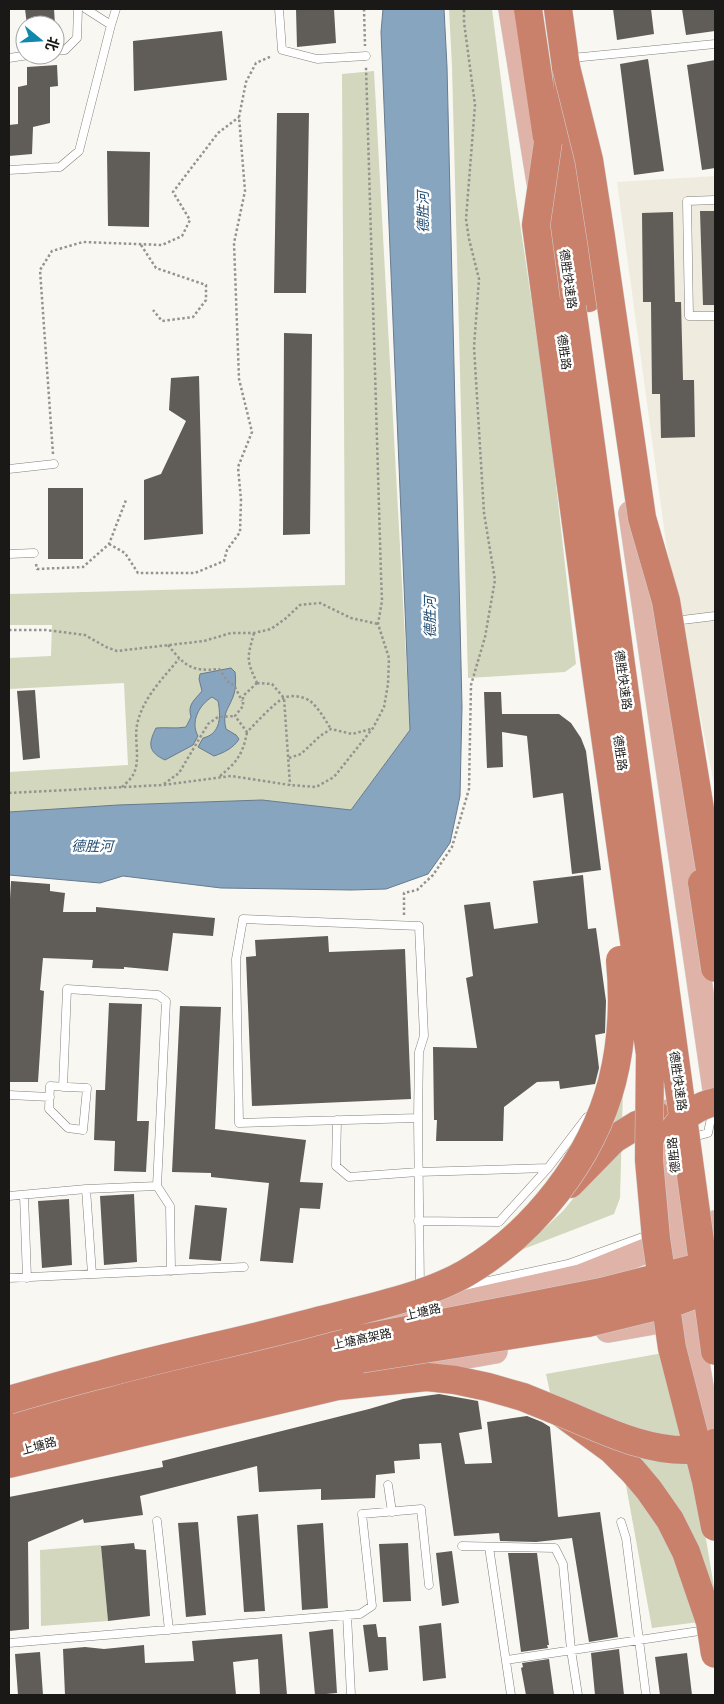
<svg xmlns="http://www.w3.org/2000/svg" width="724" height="1704" font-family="'Titillium Web','Noto Sans SC',sans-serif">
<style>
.built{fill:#efebde}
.green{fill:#d2d7bd}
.water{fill:#88a5c0;stroke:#677b8d}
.building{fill:#605c58}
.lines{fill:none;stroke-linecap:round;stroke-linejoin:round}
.lane-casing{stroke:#82807b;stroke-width:9}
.primary-casing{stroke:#d1d1d1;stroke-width:26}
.highway-casing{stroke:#d1d1d1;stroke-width:29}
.path{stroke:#95938f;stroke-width:2.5;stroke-dasharray:2.5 2.5;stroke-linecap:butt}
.lane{stroke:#fff;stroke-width:8}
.primary{stroke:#dfb3a7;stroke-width:25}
.highway{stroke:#ca816c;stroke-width:28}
.highway-bridge-casing{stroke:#d1d1d1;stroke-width:29;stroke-linecap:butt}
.highway-bridge{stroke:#ca816c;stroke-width:28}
.labels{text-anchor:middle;stroke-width:5;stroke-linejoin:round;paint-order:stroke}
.street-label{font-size:12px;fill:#1a1917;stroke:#fff}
.water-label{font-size:14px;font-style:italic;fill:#1f4c72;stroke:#fff}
</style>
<rect width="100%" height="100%" fill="#f9f7f1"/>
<path class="built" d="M715 176V789L666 543 617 182Z"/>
<path class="green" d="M449 9H492L515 190 548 412 576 664 565 672 468 678 452 66Z
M374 71 410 730 351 810 262 800 9 812V772L128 765 124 683 9 689V658L51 656 52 625H9V594L345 585 342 74Z
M623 1088 620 1198 614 1214 521 1250 563 1211 589 1179Z
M663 1353 699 1497 715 1593V1620L652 1628 615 1425 551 1397 546 1374Z
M101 1545 108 1621 41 1626 40 1550Z"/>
<path class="water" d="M383 9H444L447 67 462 707 460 796 450 843 428 874 386 889 351 890 221 888 123 876 100 883 9 875V812L118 805 262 800 351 810 410 730 381 32Z
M231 668 235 672C236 680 236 689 233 697 228 710 222 713 226 729L236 735 239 739C234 748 223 753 214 756L198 747 203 738C221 734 221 716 218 701L212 697C199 705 190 722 198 736L193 745 165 760C148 752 148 744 156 728 166 727 175 729 186 727L191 717C187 704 195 700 202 691L199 679 200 674Z"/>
<path class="building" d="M25 9H54L55 25H27Z
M296 9H334L336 43 297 47Z
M613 9H651L654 34 617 40Z
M682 9H715V31L686 35Z
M222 31 227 80 134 91 133 41Z
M648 59 664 171 634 175 620 64Z
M715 60V168L702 170 687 65Z
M57 65 58 86 50 87V123L33 127 32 154 9 156V125L18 124V87L27 85V67Z
M277 113H309L306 293H274Z
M107 151 150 152 149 227 108 226Z
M700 211H715V305H703Z
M673 212 675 302H681L683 380H694L695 437 661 438 660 394H652L651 302H643L642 213Z
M284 333 312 334 310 534 283 535Z
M199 376 203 534 144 540V480L161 474 186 421 169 410 171 378Z
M48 488H83V559H48Z
M35 690 40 758 23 760 17 691Z
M484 692H501L502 714H559L571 723 581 738 586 751 601 870 572 874 563 793 533 798 527 736 502 732 503 767 487 768Z
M583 875 588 929 596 928 606 1001 605 1033 595 1035 599 1068 595 1084 560 1089 559 1081 537 1082 504 1107 503 1141H436L437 1120H434L433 1047 477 1048 466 978 473 976 464 905 490 902 494 929 538 923 533 881Z
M11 881 50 884V891L65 893 63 912H96V907L215 918 213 936 173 933 168 971 124 967V969L92 968 93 960 43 958 40 990 44 991 38 1082H9V917Z
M328 936 329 952 405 949 411 1099 252 1106 246 957 256 956 255 940Z
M109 1003 142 1004 137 1121H149L146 1172 114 1171 115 1141 94 1140 96 1090H105Z
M180 1006 221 1007 215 1129 306 1140 300 1182 323 1183 320 1209 300 1208 293 1263 260 1261 269 1183 211 1177V1173L172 1172Z
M134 1194 137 1262 104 1265 100 1196Z
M69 1199 72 1265 42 1268 38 1201Z
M195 1205 227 1208 221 1261 189 1259Z
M439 1394 478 1401 482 1429 459 1433 465 1464 492 1463 487 1422 527 1416 542 1422 550 1427 558 1517 600 1512 618 1637 589 1642 572 1538 536 1542 500 1541 499 1533 454 1536 441 1443 419 1444 420 1459 394 1461 395 1473 376 1475 375 1498 321 1500V1489L259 1492 257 1466 140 1496 143 1515 84 1523 83 1519 28 1542 29 1629 9 1631V1497L163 1467 162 1461 369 1409 403 1399Z
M258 1514 265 1611 244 1612 237 1516Z
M198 1522 206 1615 186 1617 178 1523Z
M323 1523 328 1608 302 1610 297 1525Z
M134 1543 135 1549 146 1550 150 1616 108 1621 101 1546Z
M408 1543 411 1601 383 1602 379 1544Z
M452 1551 459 1603 442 1606 436 1553Z
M508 1553H537L549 1645H547L548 1648 521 1652Z
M441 1623 446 1678 423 1681 419 1626Z
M376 1624 378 1637H386L388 1670 369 1672 363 1625Z
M333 1629 337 1693 315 1695 309 1632Z
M282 1634 287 1695H260L258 1659 233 1662 236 1695H65L63 1649 85 1647 104 1649 144 1645 145 1663 194 1661 192 1641Z
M619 1649 624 1695H595L591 1653Z
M40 1652 43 1695H18L15 1654Z
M687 1653 692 1695H660L655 1657Z
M549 1659 554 1695H526L521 1668 523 1667 522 1663Z"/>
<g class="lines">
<defs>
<path id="lane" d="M86 9 111 25
M279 9 282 50 317 59 366 56
M55 51 65 50 77 38 78 9
M9 58 29 55
M572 58 715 44
M9 170 60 167 79 151 111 25 116 9
M715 200 687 201 689 316H715
M9 469 54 464
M9 554 34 553
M674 621 715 616
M50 1086 87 1088 83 1130 68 1128 49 1109Z
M63 1087 67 989 158 995 166 1001 157 1186 170 1206 171 1271
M9 1095 50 1097
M418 1118 239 1123 236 959 243 919 419 926 424 1036 419 1052 418 1118 420 1288
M337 1120 336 1166 349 1177 418 1172 548 1168
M690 1138 708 1133 713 1108
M86 1189 92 1274
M24 1195 27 1278
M9 1196 86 1189 157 1186
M418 1221 499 1222 548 1168 587 1117
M9 1278 244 1267
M465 1286 568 1264 651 1234
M388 1485 392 1512
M157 1521 169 1630
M621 1522 626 1538 646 1695
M462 1546 555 1548 563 1564 571 1650 578 1695
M489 1547 511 1695
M347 1615 351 1695
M9 1643 360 1614 372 1606 362 1514 421 1509 429 1585
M506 1660 706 1630"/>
<path id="primary" d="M511 9 539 182
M631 513 715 1089
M669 1112 683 1236 689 1315 714 1464
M361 1326 580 1277 715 1223
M608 1330 687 1316
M394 1369 495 1351"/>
<path id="highway" d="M528 9 572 307
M558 9 566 67 588 298
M570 1184 614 1139 637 1125 659 1117
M9 1420 350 1341
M9 1442 361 1359
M9 1464 338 1386 427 1377 455 1380 488 1387 523 1397 560 1412 612 1450 633 1471 649 1490 670 1520 686 1552 710 1622"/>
</defs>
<use href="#lane" class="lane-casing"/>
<use href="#primary" class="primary-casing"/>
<use href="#highway" class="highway-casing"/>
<path class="path" d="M364 9 365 46
M141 245 156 268 206 285V300L193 317 162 321 153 310
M53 454 40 270 52 251 83 242 162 245 182 236 190 220 173 192 218 133 239 117
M109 544 125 553 138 573H195L224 561 227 550 240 532 241 500 238 467 252 432 239 379 234 243 245 191 239 117 246 82 256 63 272 56
M36 564 37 569 83 567 109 544 126 500
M9 630H46L85 635 106 647 117 651 204 641 231 633H254L271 629 285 619 300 605 320 603 351 618 378 624
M254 633C247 659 246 659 257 683
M168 645C185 666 191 672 219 669L229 683 234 685 242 701
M257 683 243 696V706L235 716 247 732C254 725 276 701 284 698 292 694 304 697 310 701 319 708 325 720 331 729
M257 683 272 684 284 698 290 785
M289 758 301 754 320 736 331 729 352 734 371 729
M220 776C237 762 243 754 247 732
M164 784 179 773 208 724 218 717 235 716
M122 787C125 784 130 780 133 775 141 761 134 741 137 725 142 699 163 678 179 659
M9 793 163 785 231 776 290 785 316 787 334 777 373 728 384 707 388 684 389 658 378 624 382 601 381 575 366 67
M404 915V893L417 890 433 875 452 847 469 789 471 685 485 637 495 580 484 513 474 347 479 279 469 239 466 219 475 105 464 22V9"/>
<use href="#lane" class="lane"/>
<use href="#primary" class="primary"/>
<use href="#highway" class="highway"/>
<defs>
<path id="highway-bridge" d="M566 67 589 160 601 237 642 518 666 601 715 901
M548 142 536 225 595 665 650 1054 649 1160 656 1238 672 1348 706 1481 715 1527
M572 307 715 1351
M702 883 715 968
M673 1132C680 1117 700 1105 715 1102
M350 1341 601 1292 696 1268 715 1261
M361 1359 588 1323 678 1301 715 1287
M9 1400C40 1391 71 1382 103 1374 175 1354 249 1340 321 1320 365 1309 427 1296 466 1273 534 1233 592 1159 612 1082 622 1043 624 1001 620 960
M560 1412C602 1429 645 1452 691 1450 699 1449 707 1446 714 1443
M710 1622 715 1654"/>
</defs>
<use href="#highway-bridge" class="highway-bridge-casing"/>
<use href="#highway-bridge" class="highway-bridge"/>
</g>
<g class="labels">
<g class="street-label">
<text transform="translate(568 279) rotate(82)" y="4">德胜快速路</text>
<text transform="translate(564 352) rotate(82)" y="4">德胜路</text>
<text transform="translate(623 680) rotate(82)" y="4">德胜快速路</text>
<text transform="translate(620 753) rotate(82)" y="4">德胜路</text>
<text transform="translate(678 1081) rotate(82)" y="4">德胜快速路</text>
<text transform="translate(674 1155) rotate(-96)" y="4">德胜路</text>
<text transform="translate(423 1312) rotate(-13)" y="4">上塘路</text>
<text transform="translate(362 1339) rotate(-12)" y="4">上塘高架路</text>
<text transform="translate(39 1446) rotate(-15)" y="4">上塘路</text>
</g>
<g class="water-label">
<text transform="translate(423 212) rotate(-91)" y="5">德胜河</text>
<text transform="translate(430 617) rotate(-91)" y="5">德胜河</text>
<text transform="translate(92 846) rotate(1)" y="5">德胜河</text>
</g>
</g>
<rect width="724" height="1704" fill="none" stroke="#1a1917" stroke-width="20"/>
<g transform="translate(40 40) rotate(108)"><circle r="24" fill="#ffffff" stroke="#a3a3a2"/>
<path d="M0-4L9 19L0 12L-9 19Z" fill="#0f88ab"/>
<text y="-8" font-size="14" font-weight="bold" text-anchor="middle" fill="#1a1917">北</text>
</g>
</svg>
